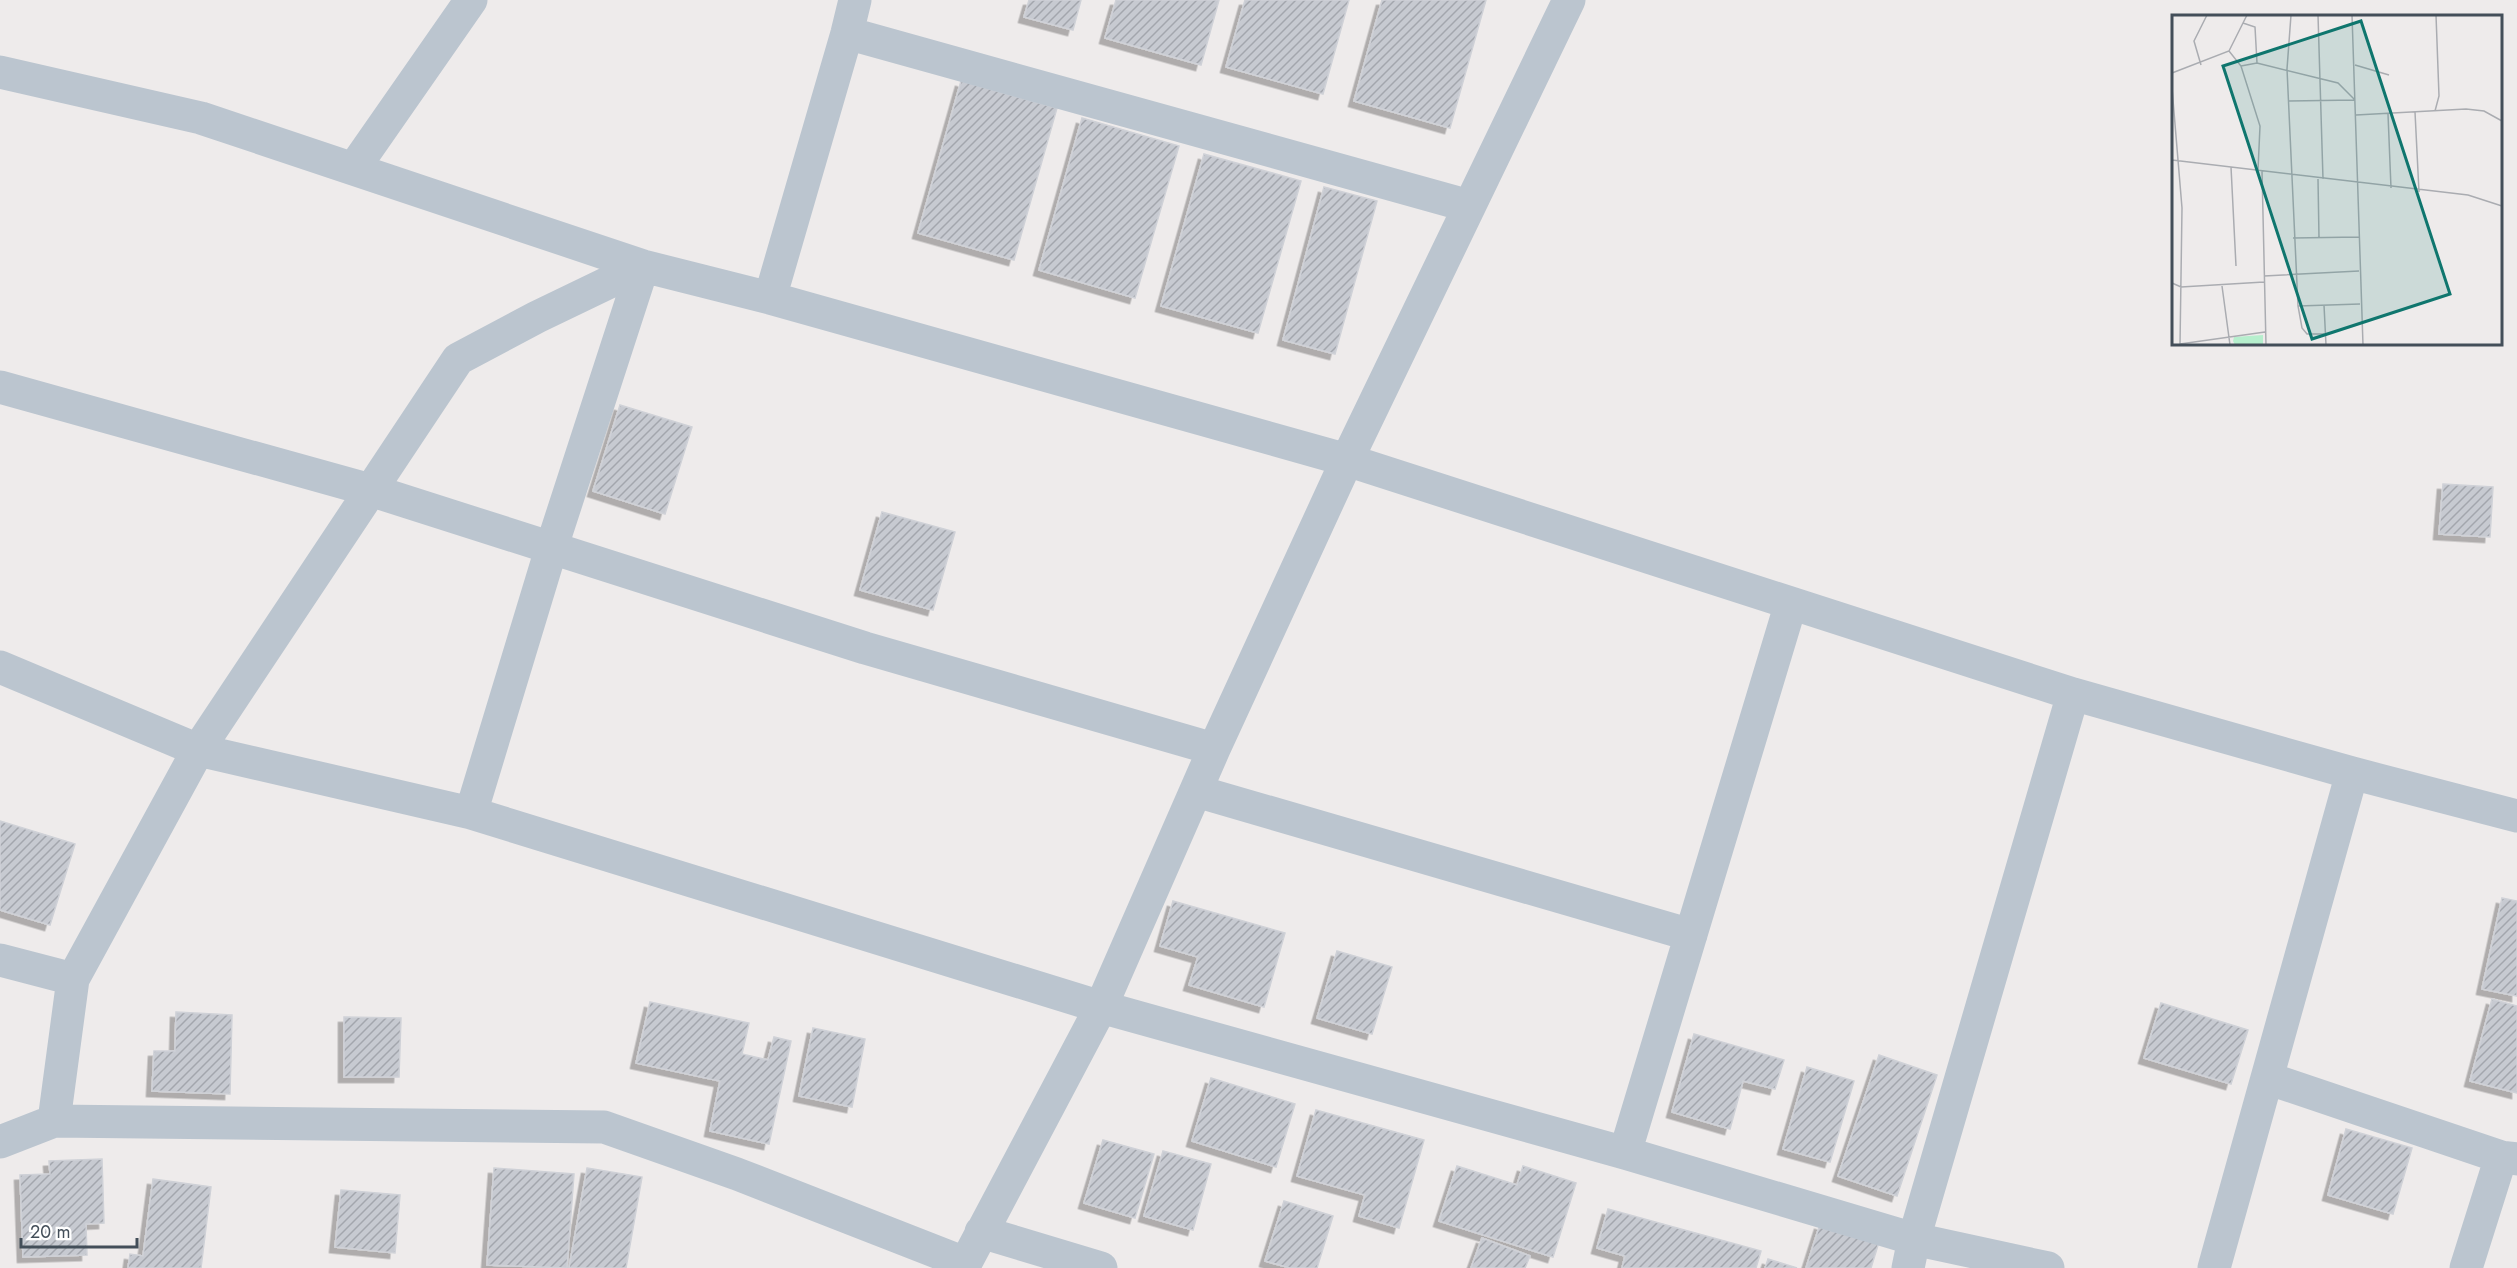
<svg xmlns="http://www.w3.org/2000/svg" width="2517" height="1268" font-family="Jost,sans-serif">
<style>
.building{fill:url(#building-hatch);stroke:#cfd1d7;stroke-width:1.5;filter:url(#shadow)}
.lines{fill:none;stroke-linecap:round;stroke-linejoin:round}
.street{stroke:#bbc5cf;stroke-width:33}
.inset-road{fill:none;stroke:#aaacb1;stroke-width:1.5}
.view{fill:#0f766e;fill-opacity:0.15;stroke:#0f766e;stroke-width:3}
.inset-edge{fill:none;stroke:#434e59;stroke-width:3}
</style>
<defs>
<pattern id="building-hatch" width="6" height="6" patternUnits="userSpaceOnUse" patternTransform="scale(1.5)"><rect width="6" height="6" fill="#c7cad1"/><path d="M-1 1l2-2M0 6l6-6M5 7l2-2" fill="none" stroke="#a3a6ad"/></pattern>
<filter id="shadow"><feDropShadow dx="-5.5" dy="5.5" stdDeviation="0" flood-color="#0004"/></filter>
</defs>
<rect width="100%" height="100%" fill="#eeebeb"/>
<path class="building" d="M1029 0H1081L1073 30 1024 17Z
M1116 0H1219L1201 65 1105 38Z
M1245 0H1349L1323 94 1226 67Z
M1382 0H1486L1450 128 1354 101Z
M961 81 1057 108 1014 260 918 233Z
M1082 118 1179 146 1135 298 1039 270Z
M1204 154 1301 181 1258 333 1161 306Z
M1324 187 1377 201 1335 354 1283 340Z
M620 405 692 427 665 514 593 491Z
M2443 484 2493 487 2490 537 2439 534Z
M882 512 955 532 933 610 860 590Z
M0 821 75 844 50 925 0 910Z
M2502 898 2517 901V996L2482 989Z
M1173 901 1285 933 1264 1007 1189 985 1198 957 1160 946Z
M1337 951 1392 967 1372 1034 1317 1018Z
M2492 999 2517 1006V1093L2470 1081Z
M650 1002 749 1023 742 1054 768 1060 774 1037 791 1041 769 1144 710 1131 720 1081 636 1063Z
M2161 1003 2248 1030 2231 1084 2144 1058Z
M176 1012 232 1015 230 1094 152 1091 154 1051H175Z
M344 1017 401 1018 399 1077H344Z
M813 1028 865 1039 852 1107 799 1096Z
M1694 1034 1784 1060 1775 1089 1743 1081 1730 1129 1672 1112Z
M1879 1055 1937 1075 1897 1196 1838 1176Z
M1807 1067 1854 1081 1830 1162 1783 1149Z
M1211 1078 1295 1104 1276 1167 1192 1141Z
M1316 1110 1424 1140 1399 1228 1359 1216 1365 1195 1297 1176Z
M2346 1129 2412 1148 2393 1214 2328 1195Z
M1103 1140 1154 1154 1135 1218 1084 1203Z
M1163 1151 1211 1164 1193 1230 1144 1216Z
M102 1159 104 1223 86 1224 87 1255 23 1257 20 1175 50 1174 49 1161Z
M1457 1166 1517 1185 1523 1166 1576 1183 1553 1257 1439 1221Z
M494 1168 574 1174 567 1268 487 1265Z
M587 1168 642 1177 626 1268H569Z
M153 1179 211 1187 201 1268H128L130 1254 143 1256Z
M341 1190 400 1195 395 1253 335 1247Z
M1284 1201 1333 1216 1317 1268H1290L1265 1261Z
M1608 1209 1761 1251 1756 1268H1622L1625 1256 1597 1248Z
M1820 1224 1879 1242 1871 1268H1806Z
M1482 1238 1530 1256 1525 1268H1471Z
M1768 1259 1797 1268H1765Z"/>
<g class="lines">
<path class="street" d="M847 33 1469 206
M0 72 201 118 643 266 770 298 1347 460 2073 694 2352 773 2517 816
M354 168 471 0
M770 298 847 33 855 0
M0 387 370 490 865 648 1214 749
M0 667 198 750 471 813 1101 1007 1625 1153 1914 1239 2048 1268
M1196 791 1691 935
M471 813 552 546 643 266
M0 960 73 979
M2267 1078 2501 1157 2517 1159
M54 1121 73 979 198 750 458 359 537 317 643 266
M0 1142 54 1121 604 1127 737 1174 965 1263
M1625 1153 1791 603
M981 1232 1101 1268
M963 1268 1101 1007 1214 749 1347 460 1569 0
M1908 1268 1914 1239 2073 694
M2214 1268 2352 773
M2466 1268 2501 1157"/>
</g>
<g transform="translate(2172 15)">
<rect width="330" height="330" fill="#eeebeb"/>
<path d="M91 320V330H63L61 326 62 322Z" fill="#b6efcd"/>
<path class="inset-road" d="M119 0 115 54 126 291 130 313 135 319H152M146 0 151 164M180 0 191 330M71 8 83 12 85 48M57 36 69 51 88 111 86 155M29 50 22 26 35 0M183 50 217 60M69 51 85 48 166 68 183 85M0 58 57 36 75 0M0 73 10 193 8 330M117 86 183 85M263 96 267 81 264 0M243 97 247 177M216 99 219 173M184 100 294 94 312 96 330 106M0 145 296 180 330 191M59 152 64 251M90 156 94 330M146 164 147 223M121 223 187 222M92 261 187 256M0 268 9 272 92 267M50 271 58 330M152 290 154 330M126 291 188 289M8 329 93 317"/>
<path class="view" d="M189 6 278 279 140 324 51 51Z"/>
<rect width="330" height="330" class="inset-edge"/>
</g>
<path d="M21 1238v9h116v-9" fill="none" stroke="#434e59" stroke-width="3"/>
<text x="30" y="1238" font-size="18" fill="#434e59" stroke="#ffffff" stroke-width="4.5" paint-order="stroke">20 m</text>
</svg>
